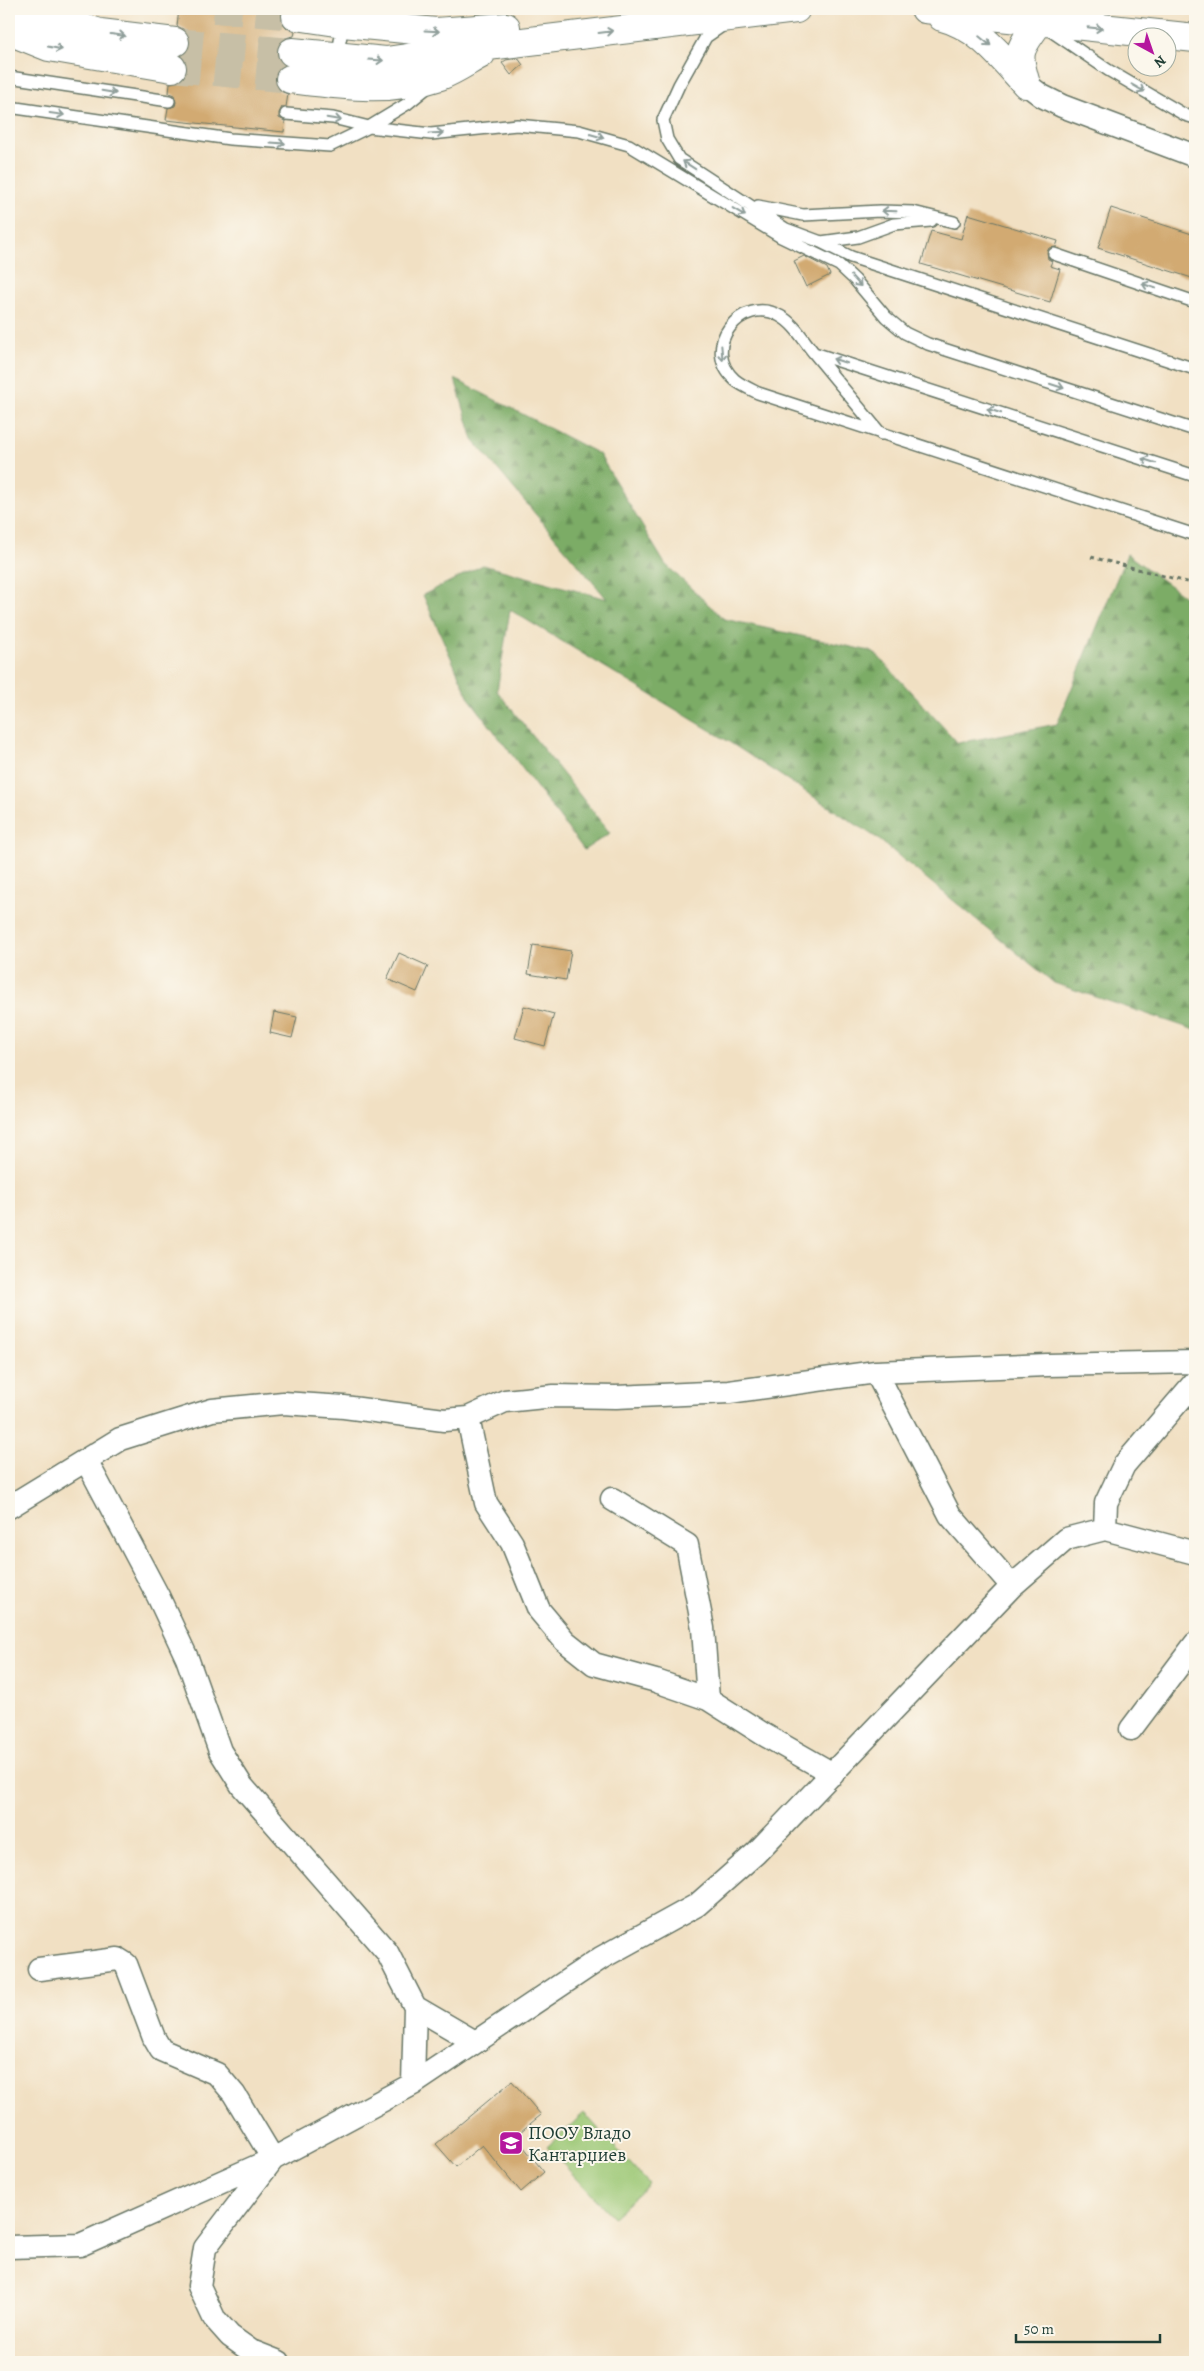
<svg xmlns="http://www.w3.org/2000/svg" width="1204" height="2371" font-family="Alegreya,serif">
<style>
.green{fill:#9bc774;stroke:#5d8254}
.forest{fill:url(#forest-firs);stroke:#4e744d}
.building{fill:#d2aa72}
.lines{fill:none;stroke-linecap:round;stroke-linejoin:round}
.highway-tunnel{stroke:#c7bfa6;stroke-width:28;stroke-dasharray:28 14;stroke-linecap:butt}
.lane-casing{stroke:#687666;stroke-width:14}
.street-casing{stroke:#687666;stroke-width:25}
.highway-casing{stroke:#687666;stroke-width:30}
.path{stroke:#687666;stroke-width:3;stroke-dasharray:4 4;stroke-linecap:butt}
.lane{stroke:#fff;stroke-width:11}
.street{stroke:#fff;stroke-width:22}
.highway{stroke:#fff;stroke-width:28}
.oneway{stroke:#8f9e9a}
.labels{text-anchor:middle;stroke-width:4;stroke-linejoin:round;paint-order:stroke}
.poi-label{font-size:19px;fill:#1f3d34;stroke:#fbf7ec;text-anchor:start}
</style>
<defs>
<pattern id="forest-firs" width="22" height="20" patternUnits="userSpaceOnUse" patternTransform="scale(1.25)"><rect width="22" height="20" fill="#7cac66"/><path d="M5 1l3.5 6h-7zM16 11l3.5 6h-7z" fill="#658d55"/></pattern>
</defs>
<rect width="100%" height="100%" fill="#fbf7ec"/>
<filter id="ink" filterUnits="userSpaceOnUse"><feTurbulence type="fractalNoise" baseFrequency=".02" numOctaves="2"/><feDisplacementMap in="SourceGraphic" scale="10" xChannelSelector="R" yChannelSelector="G"/><feConvolveMatrix kernelMatrix="1 2 1 2 8 2 1 2 1" color-interpolation-filters="sRGB"/></filter>
<filter id="wash" filterUnits="userSpaceOnUse"><feTurbulence type="fractalNoise" baseFrequency=".0096" numOctaves="4" result="noise"/><feDisplacementMap in="SourceGraphic" scale="20" xChannelSelector="R" yChannelSelector="G"/><feGaussianBlur stdDeviation="1.12" result="paint"/><feColorMatrix in="noise" values="0 0 0 0 0 0 0 0 0 0 0 0 0 0 0 0 0 1.4 0 .05"/><feComposite in="paint" operator="in"/></filter>
<g filter="url(#wash)">
<rect width="100%" height="100%" fill="#f1e0c3"/>
<path class="green" d="M584 2113 649 2184 613 2217 547 2147Z"/>
<path class="forest" d="M455 379 599 454 665 564 724 619 874 652 958 743 1057 724 1127 554 1195 604V1030L1054 983 877 838 723 738 510 610 497 691 610 833 584 850 469 698 423 595 483 565 607 599 473 440Z"/>
<g id="blocks">
<path class="building" d="M179 9H283L282 22 287 28 295 32 294 36 285 38 279 43 277 50 278 58 283 65 277 70 275 77V85L280 91 288 94 286 107H282L279 113V118L285 121 284 132 166 120 168 108 175 106 176 102 174 95 169 93 170 83 178 82 184 78 187 71V63L182 56 188 51 191 43 190 36 185 30 177 26Z
M518 58 523 65 511 75 502 63 506 60Z
M1111 208 1195 235V279L1098 248Z
M968 214 1058 241 1056 247 1049 248 1047 252 1048 259 1052 261 1050 266 1060 269 1050 302 921 264 931 231 961 239Z
M804 256 827 268 830 275 806 287 794 261Z
M533 945 571 951 566 980 528 974Z
M399 953 428 966 417 992 387 979Z
M524 1006 554 1014 545 1046 515 1038Z
M274 1012 297 1017 292 1038 270 1033Z
M512 2081 541 2115 515 2136 544 2172 521 2192 482 2145 456 2167 436 2144Z"/>
</g>
</g>
<g filter="url(#ink)">
<use href="#blocks" fill-opacity="0" stroke="#687666" stroke-width="1"/>
<g class="lines">
<path class="highway-tunnel" d="M214 9 296 16
M175 42 292 52
M172 68 290 79"/>
<defs>
<path id="lane" d="M725 24 706 37 679 85 663 120 667 139 679 159 786 229 821 242 851 257 1195 369
M1048 29 1108 70 1185 115 1195 118
M9 77 169 101
M332 84 346 9
M9 107 230 139 330 146 369 127 431 134 517 125 579 131 629 145 781 237 839 265 855 280 886 317 905 333 928 344 1195 430
M286 114 333 118 369 127 407 104 428 87
M758 206 803 215 880 211 913 212 954 222
M821 242 858 237 894 224 931 221
M1054 254 1195 302
M814 353 881 434
M1195 476 814 353C804 341 794 323 780 316 741 294 699 348 735 380 741 385 750 389 758 393L1195 535"/>
<path id="street" d="M1026 84 1042 96 1062 106 1195 156
M876 1372 950 1515 1012 1586
M468 1418 486 1503 512 1543 539 1610 565 1641 594 1664 656 1681 708 1699 763 1734 833 1774
M86 1460 158 1596 187 1658 220 1751 242 1786 387 1952 415 2007 475 2042
M612 1499 687 1545 703 1628 708 1699
M9 1507 120 1439 212 1410 283 1403 344 1407 444 1420 468 1418 505 1401 554 1396 616 1397 729 1392 876 1372 1047 1365 1195 1362
M1105 1529 1195 1553
M1131 1729 1195 1644
M39 1969 118 1959 126 1964 154 2038 161 2050 217 2074 234 2094 273 2159 205 2248 199 2286 214 2318 230 2336 251 2351 279 2362
M413 2084 415 2007
M9 2247 80 2245 273 2159 413 2084 601 1958 697 1905 756 1853 1012 1586 1066 1539 1105 1529 1106 1503 1124 1465 1195 1382"/>
<path id="highway" d="M20 9 100 33 175 42
M925 9 1195 38
M296 16 343 23 436 32 506 27
M942 17C978 26 1002 58 1026 84
M9 31 49 47 172 68
M292 52 386 61 497 45 796 9
M290 79C339 85 391 93 440 76 454 71 468 61 481 54
M1026 84C1016 51 1019 50 1039 22"/>
</defs>
<use href="#lane" class="lane-casing"/>
<use href="#street" class="street-casing"/>
<use href="#highway" class="highway-casing"/>
<path class="path" d="M1091 557 1195 584"/>
<use href="#lane" class="lane"/>
<use href="#street" class="street"/>
<use href="#highway" class="highway"/>
</g>
<defs><path id="oneway-shaft" d="M-6 0H5M1.5-3L5.5 0L1.5 3" fill="none" stroke-width="1.6" stroke-linecap="round" stroke-linejoin="round" transform="scale(1.25)"/></defs>
<g class="oneway">
<use href="#oneway-shaft" transform="translate(1095 28) rotate(6)"/>
<use href="#oneway-shaft" transform="translate(432 31) rotate(3)"/>
<use href="#oneway-shaft" transform="translate(606 32) rotate(-7)"/>
<use href="#oneway-shaft" transform="translate(118 35) rotate(7)"/>
<use href="#oneway-shaft" transform="translate(985 41) rotate(39)"/>
<use href="#oneway-shaft" transform="translate(55 48) rotate(12)"/>
<use href="#oneway-shaft" transform="translate(376 60) rotate(4)"/>
<use href="#oneway-shaft" transform="translate(1138 88) rotate(30)"/>
<use href="#oneway-shaft" transform="translate(109 92) rotate(9)"/>
<use href="#oneway-shaft" transform="translate(57 114) rotate(8)"/>
<use href="#oneway-shaft" transform="translate(334 119) rotate(10)"/>
<use href="#oneway-shaft" transform="translate(436 133) rotate(-3)"/>
<use href="#oneway-shaft" transform="translate(597 136) rotate(16)"/>
<use href="#oneway-shaft" transform="translate(278 143) rotate(4)"/>
<use href="#oneway-shaft" transform="translate(689 165) rotate(-147)"/>
<use href="#oneway-shaft" transform="translate(889 211) rotate(-178)"/>
<use href="#oneway-shaft" transform="translate(739 212) rotate(31)"/>
<use href="#oneway-shaft" transform="translate(856 281) rotate(48)"/>
<use href="#oneway-shaft" transform="translate(1149 286) rotate(-161)"/>
<use href="#oneway-shaft" transform="translate(722 353) rotate(85)"/>
<use href="#oneway-shaft" transform="translate(840 361) rotate(-162)"/>
<use href="#oneway-shaft" transform="translate(1057 386) rotate(18)"/>
<use href="#oneway-shaft" transform="translate(994 411) rotate(-162)"/>
<use href="#oneway-shaft" transform="translate(1149 461) rotate(-162)"/>
</g>
</g>
<defs>
<symbol id="school-square" viewBox="-11 -11 22 22"><rect x="-9" y="-9" width="18" height="18" rx="4" fill="#b5179e" stroke="#fbf7ec"/><path d="M0-5L7-2L0 1L-7-2ZM-4 1L0 2.5L4 1V4Q0 6-4 4Z" fill="#fff"/></symbol>
</defs>
<g fill-rule="evenodd">
<use href="#school-square" x="497" y="2129" width="28" height="28"/>
</g>
<g class="labels">
<g class="poi-label">
<text x="528" y="2139">ПООУ Владо<tspan x="528" dy="22">Кантарџиев</tspan></text>
</g>
</g>
<rect width="1204" height="2371" fill="none" stroke="#fbf7ec" stroke-width="30"/>
<g transform="translate(1152 52) rotate(140)"><circle r="24" fill="#fbf7ec" stroke="#a3ada2"/>
<path d="M0-4L9 19L0 12L-9 19Z" fill="#b5179e"/>
<text y="-8" font-size="14" font-weight="bold" text-anchor="middle" fill="#1f3d34">N</text>
</g>
<path d="M1016 2334v8h144v-8" fill="none" stroke="#1f3d34" stroke-width="2.5"/>
<text x="1024" y="2334" font-size="15" fill="#1f3d34" stroke="#fbf7ec" stroke-width="4" paint-order="stroke">50 m</text>
</svg>
